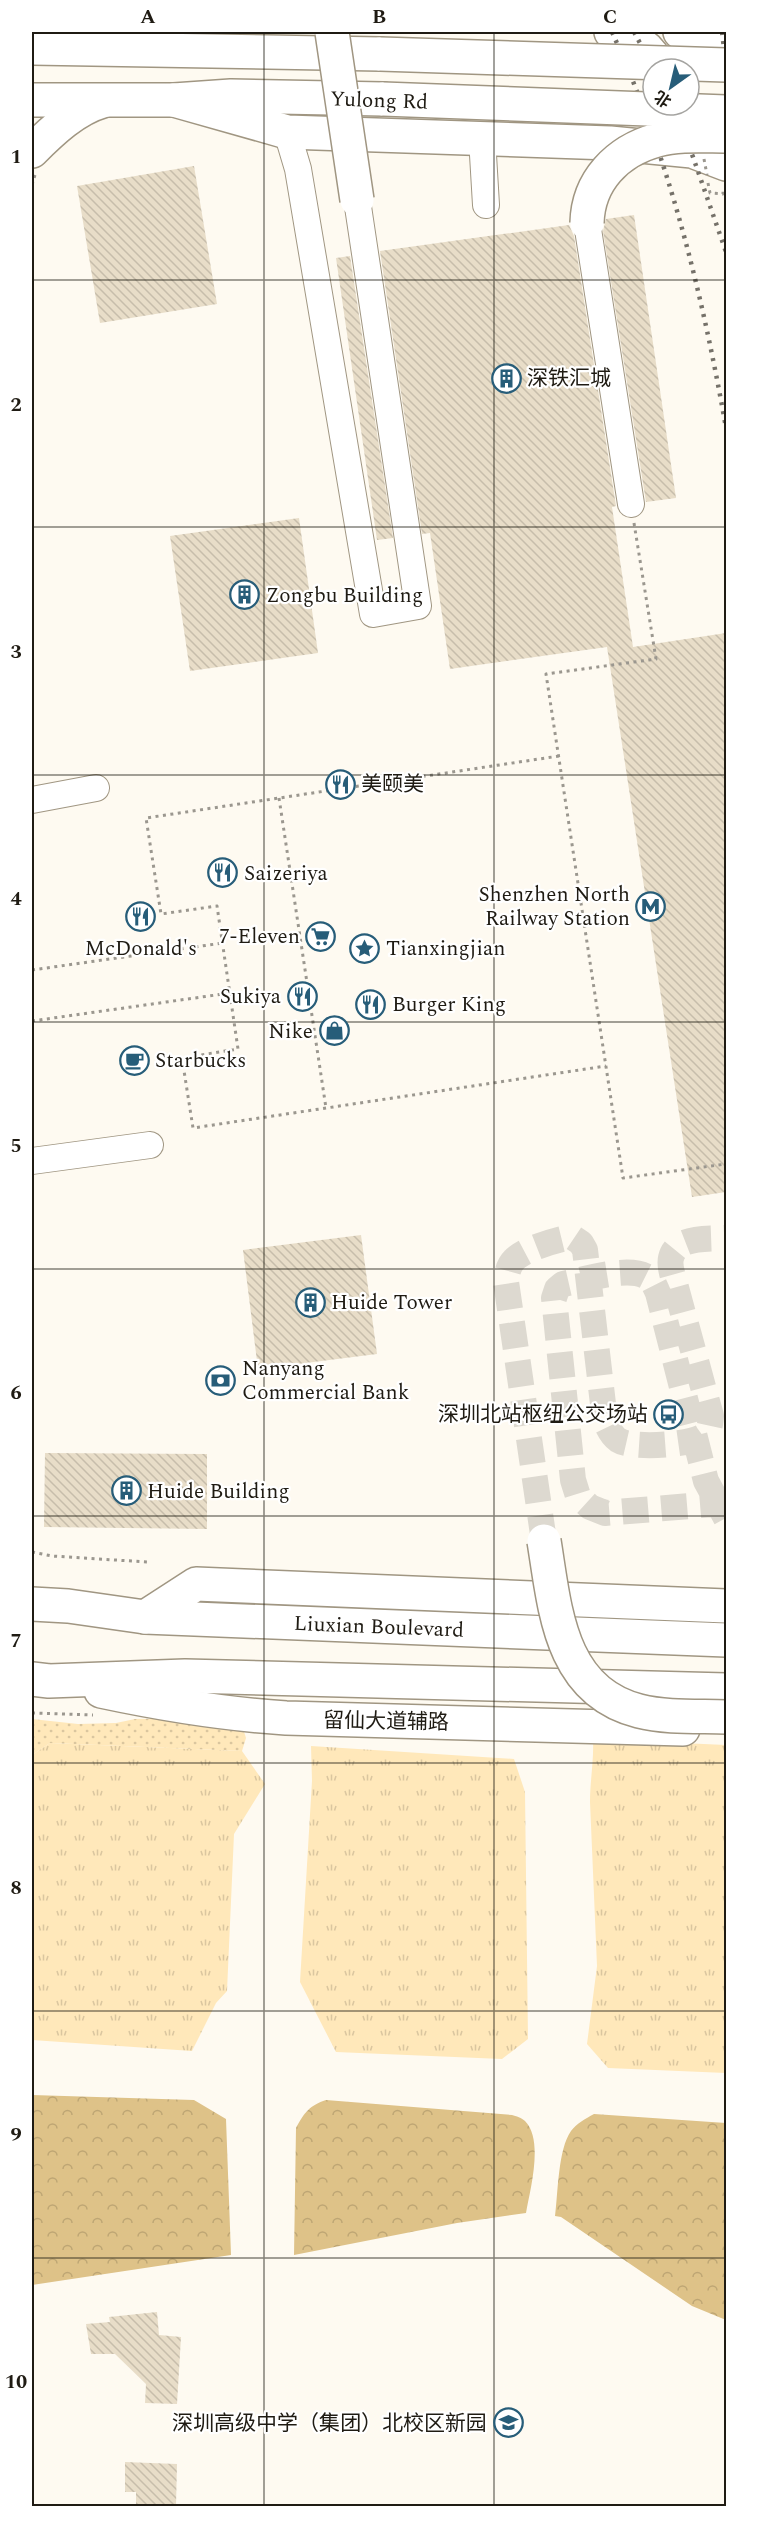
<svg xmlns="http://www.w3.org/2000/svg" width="758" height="2538" font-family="Spectral,'Noto Sans SC',serif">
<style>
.grass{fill:url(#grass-tufts)}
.forest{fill:url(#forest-crowns)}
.park{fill:url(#park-dots)}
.building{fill:url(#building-back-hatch)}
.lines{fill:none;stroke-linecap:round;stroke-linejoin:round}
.minor-tunnel{stroke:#ddd9d0;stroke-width:26;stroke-dasharray:26 13;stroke-linecap:butt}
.minor-casing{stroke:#a09682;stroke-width:28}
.major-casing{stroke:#a09682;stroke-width:36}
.path{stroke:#9b978f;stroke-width:3;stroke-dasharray:3 4.5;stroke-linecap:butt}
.minor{stroke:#fff;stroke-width:26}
.major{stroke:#fff;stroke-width:33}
.rail{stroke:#757169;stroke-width:4.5;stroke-dasharray:3 6;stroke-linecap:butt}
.major-bridge-casing{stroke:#a09682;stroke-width:36;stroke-linecap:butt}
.path-bridge{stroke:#9b978f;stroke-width:3;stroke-dasharray:3 4.5;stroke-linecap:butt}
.major-bridge{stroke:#fff;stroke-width:33}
.grid{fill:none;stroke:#1f1b13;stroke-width:1.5;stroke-opacity:0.55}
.labels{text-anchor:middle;stroke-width:4.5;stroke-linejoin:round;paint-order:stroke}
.street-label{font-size:21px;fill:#1f1b13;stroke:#fff}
.poi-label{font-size:21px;fill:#1f1b13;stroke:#fff;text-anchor:start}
.neatline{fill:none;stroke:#1f1b13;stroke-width:2}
.grid-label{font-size:20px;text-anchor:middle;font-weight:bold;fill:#1f1b13}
</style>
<defs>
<pattern id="grass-tufts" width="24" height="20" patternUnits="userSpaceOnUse" patternTransform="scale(1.5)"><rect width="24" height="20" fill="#ffe8ba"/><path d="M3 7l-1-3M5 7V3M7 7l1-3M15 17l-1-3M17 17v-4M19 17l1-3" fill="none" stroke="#dac69f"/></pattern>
<pattern id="forest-crowns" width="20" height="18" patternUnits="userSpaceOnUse" patternTransform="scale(1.5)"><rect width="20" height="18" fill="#dec288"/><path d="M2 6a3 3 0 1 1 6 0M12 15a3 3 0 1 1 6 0" fill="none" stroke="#bea674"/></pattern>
<pattern id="park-dots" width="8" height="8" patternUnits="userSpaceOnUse" patternTransform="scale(1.5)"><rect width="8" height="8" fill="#ffe8ba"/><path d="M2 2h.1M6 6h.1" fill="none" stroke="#dac69f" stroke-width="1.8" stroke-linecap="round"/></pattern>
<pattern id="building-back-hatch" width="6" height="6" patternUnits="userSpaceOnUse" patternTransform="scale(1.5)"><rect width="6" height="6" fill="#e8ddc8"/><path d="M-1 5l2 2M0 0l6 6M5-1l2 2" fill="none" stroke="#c7bdab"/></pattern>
</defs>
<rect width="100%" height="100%" fill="#fefaf1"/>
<path class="grass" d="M593 1739 726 1745V2073L608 2068 587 2044 597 1966 590 1802C590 1780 594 1761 593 1739Z
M50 1743 242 1751 265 1784 234 1834 227 1991 216 2003 192 2051 32 2040V1755Z
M311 1746 514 1759 525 1792 528 2039 502 2059 336 2052 300 1982 312 1781Z"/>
<path class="forest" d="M32 2095 194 2100 226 2119 231 2255 32 2285Z
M326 2100 512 2115C516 2116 522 2118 525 2121 544 2140 530 2190 526 2213L457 2223 294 2255 296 2128C304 2113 310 2105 326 2100Z
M594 2114 726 2123V2320L692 2306 561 2217 555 2216C558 2193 558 2149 571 2131 577 2123 585 2119 594 2114Z"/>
<path class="park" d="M191 1718 242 1725 246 1738 242 1751 50 1743 32 1755V1719L78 1724 116 1723 135 1719Z"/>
<path class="building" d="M194 166 217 304 100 323 77 186Z
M634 215 676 498 646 502 603 231 606 219Z
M569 225 574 236 616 506 612 507 633 647 726 633V1192L692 1197 607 647 450 669 430 533 422 534 380 251Z
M350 256 393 538 377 540 336 258Z
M299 518 318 653 190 671 170 536Z
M361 1235 377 1354 258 1369 243 1250Z
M45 1453 207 1454V1529L44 1527Z
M157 2312 159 2335 181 2337 177 2404 145 2403 146 2384 115 2354H91L86 2324 110 2322 109 2317Z
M125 2462 177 2464 176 2506H136V2492H125Z"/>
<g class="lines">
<path class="minor-tunnel" d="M726 1503 605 1513 590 1507 578 1496 573 1480 554 1298 557 1289 563 1284C584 1280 635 1263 651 1280 654 1283 656 1289 658 1293L706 1481 726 1518
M544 1541 506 1282C507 1274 508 1266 514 1260 524 1249 558 1239 572 1237L581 1243 585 1250 605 1421C609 1429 611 1435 618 1440 632 1449 687 1445 702 1437 710 1432 710 1425 711 1416L672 1273C671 1269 670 1262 671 1258 676 1236 709 1239 726 1238"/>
<defs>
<path id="minor" d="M287 132 298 169 373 614 418 606 357 200
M482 138 486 205
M587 223 631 504
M32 800 96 788
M32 1161 150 1145"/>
<g id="major">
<path d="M611 32C633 36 652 47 659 69"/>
<path d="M680 32 726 40"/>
<path d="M32 48 380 54"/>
<path d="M32 100H174L231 96 383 99"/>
<path d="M174 100 287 132 610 143 692 151 726 164"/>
<path d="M32 151C52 131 75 109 103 101"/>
<path id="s1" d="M32 1604 68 1606 145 1617 726 1640"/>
<path d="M145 1617 196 1584 726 1606"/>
<path d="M32 1679 49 1681 185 1676 726 1690"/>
<path d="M101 1691C162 1704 224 1714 286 1718L683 1729"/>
</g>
</defs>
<use href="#minor" class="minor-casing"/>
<use href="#major" class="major-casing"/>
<path class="path" d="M708 183 710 193 723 194V188
M32 185 35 175
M634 523 656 659 546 674 623 1178 726 1164
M559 756 146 818 161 914 217 906 238 1049 182 1058 193 1128 606 1066
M279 798 326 1108
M32 970 223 943
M32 1021 230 993
M32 1552 52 1556 147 1562
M32 1713 93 1715"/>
<use href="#minor" class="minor"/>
<use href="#major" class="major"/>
<path class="rail" d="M612 32C669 158 702 292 726 428
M634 32 654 69
M722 32 726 65
M671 105 693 157 726 252"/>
<defs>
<path id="major-bridge" d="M332 32 357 200
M380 54 726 65
M383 99 726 112
M587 223C588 181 617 151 657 140 678 134 704 136 726 136
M544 1541C555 1608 559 1691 639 1711 667 1718 698 1716 726 1717"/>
</defs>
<use href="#major-bridge" class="major-bridge-casing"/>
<path class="path-bridge" d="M704 159 707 175"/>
<use href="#major-bridge" class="major-bridge"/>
</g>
<path class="grid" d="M264 32V2506M494 32V2506M32 280H726M32 527H726M32 775H726M32 1022H726M32 1269H726M32 1516H726M32 1763H726M32 2011H726M32 2258H726"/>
<defs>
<symbol id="building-ring" viewBox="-11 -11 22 22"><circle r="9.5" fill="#fff" stroke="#275d79" stroke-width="1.5"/><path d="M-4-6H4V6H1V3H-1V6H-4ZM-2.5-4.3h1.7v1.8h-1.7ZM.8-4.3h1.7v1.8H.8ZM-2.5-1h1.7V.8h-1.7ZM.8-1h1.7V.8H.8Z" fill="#275d79"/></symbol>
<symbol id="restaurant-ring" viewBox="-11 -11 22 22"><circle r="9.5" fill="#fff" stroke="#275d79" stroke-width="1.5"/><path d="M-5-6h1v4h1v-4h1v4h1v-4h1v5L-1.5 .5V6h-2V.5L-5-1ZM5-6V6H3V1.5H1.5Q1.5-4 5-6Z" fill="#275d79"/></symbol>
<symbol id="metro-ring" viewBox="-11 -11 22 22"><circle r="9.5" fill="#fff" stroke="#275d79" stroke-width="1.5"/><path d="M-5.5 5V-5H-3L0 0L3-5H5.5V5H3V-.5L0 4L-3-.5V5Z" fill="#275d79"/></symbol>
<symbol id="supermarket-ring" viewBox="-11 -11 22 22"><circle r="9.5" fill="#fff" stroke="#275d79" stroke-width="1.5"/><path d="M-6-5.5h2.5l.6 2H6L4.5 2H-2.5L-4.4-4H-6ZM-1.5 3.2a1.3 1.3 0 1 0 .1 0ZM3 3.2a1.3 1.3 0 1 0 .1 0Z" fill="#275d79"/></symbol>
<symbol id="sight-ring" viewBox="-11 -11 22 22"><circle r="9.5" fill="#fff" stroke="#275d79" stroke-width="1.5"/><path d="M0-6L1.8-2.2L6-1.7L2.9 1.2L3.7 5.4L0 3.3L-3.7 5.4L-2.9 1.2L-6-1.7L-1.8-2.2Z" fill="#275d79"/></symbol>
<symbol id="shop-ring" viewBox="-11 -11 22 22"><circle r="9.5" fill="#fff" stroke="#275d79" stroke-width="1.5"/><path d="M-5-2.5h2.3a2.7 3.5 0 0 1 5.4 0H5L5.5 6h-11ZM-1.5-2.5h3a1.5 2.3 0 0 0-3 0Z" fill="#275d79"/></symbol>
<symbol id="cafe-ring" viewBox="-11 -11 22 22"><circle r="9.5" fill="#fff" stroke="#275d79" stroke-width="1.5"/><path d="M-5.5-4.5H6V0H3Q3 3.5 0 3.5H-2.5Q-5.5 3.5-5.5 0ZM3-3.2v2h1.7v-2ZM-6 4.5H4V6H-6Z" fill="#275d79"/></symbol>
<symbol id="bank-ring" viewBox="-11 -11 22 22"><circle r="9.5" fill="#fff" stroke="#275d79" stroke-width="1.5"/><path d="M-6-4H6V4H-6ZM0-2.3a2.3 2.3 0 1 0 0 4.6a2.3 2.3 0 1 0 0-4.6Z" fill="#275d79"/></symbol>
<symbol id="bus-ring" viewBox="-11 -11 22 22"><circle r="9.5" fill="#fff" stroke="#275d79" stroke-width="1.5"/><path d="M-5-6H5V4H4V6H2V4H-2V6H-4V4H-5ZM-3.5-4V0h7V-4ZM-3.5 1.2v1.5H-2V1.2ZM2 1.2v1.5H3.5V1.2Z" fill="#275d79"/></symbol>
<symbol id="school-ring" viewBox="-11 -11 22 22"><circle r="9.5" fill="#fff" stroke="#275d79" stroke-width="1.5"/><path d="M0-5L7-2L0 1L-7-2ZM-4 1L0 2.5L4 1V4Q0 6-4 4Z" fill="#275d79"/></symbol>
</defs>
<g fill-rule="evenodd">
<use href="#building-ring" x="490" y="362" width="33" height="33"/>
<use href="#building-ring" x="228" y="578" width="33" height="33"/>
<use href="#restaurant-ring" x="324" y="768" width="33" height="33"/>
<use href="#restaurant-ring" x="206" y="856" width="33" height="33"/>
<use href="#metro-ring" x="634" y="890" width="33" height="33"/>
<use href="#restaurant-ring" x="124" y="900" width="33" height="33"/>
<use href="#supermarket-ring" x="304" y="920" width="33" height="33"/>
<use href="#sight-ring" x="348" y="932" width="33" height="33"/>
<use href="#restaurant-ring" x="286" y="980" width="33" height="33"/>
<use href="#restaurant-ring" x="354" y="988" width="33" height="33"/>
<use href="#shop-ring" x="318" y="1014" width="33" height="33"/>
<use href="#cafe-ring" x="118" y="1044" width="33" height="33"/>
<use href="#building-ring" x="294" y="1286" width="33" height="33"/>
<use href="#bank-ring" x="204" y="1364" width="33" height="33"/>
<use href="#bus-ring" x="652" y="1398" width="33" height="33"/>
<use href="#building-ring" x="110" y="1474" width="33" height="33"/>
<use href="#school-ring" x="492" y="2406" width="33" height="33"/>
</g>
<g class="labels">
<g class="street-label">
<text transform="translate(379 100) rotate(2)" y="7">Yulong Rd</text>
<text dy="7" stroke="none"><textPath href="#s1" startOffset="348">Liuxian Boulevard</textPath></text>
<text transform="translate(386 1721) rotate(1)" y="7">留仙大道辅路</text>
</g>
<g class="poi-label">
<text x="527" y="385">深铁汇城</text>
<text x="266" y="602">Zongbu Building</text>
<text x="361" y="791">美颐美</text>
<text x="244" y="880">Saizeriya</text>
<text x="630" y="901" text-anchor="end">Shenzhen North<tspan x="630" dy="24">Railway Station</tspan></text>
<text x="300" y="943" text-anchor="end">7-Eleven</text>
<text x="141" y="955" text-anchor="middle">McDonald's</text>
<text x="386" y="955">Tianxingjian</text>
<text x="281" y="1003" text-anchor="end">Sukiya</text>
<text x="392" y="1011">Burger King</text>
<text x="313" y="1038" text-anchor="end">Nike</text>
<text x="155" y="1067">Starbucks</text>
<text x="331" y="1309">Huide Tower</text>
<text x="242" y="1375">Nanyang<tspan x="242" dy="24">Commercial Bank</tspan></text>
<text x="648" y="1421" text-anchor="end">深圳北站枢纽公交场站</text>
<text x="147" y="1498">Huide Building</text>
<text x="487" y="2430" text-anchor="end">深圳高级中学（集团）北校区新园</text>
</g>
</g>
<rect width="758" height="2538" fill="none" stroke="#ffffff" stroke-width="66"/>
<g transform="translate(671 87) rotate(214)"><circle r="28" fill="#ffffff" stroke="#a5a4a1" stroke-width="1.5"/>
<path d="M0-4.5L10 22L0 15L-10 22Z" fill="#275d79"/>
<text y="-9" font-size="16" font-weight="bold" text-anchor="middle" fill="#1f1b13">北</text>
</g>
<rect x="33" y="33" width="692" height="2472" class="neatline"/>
<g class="grid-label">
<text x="148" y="23">A</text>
<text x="379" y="23">B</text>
<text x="610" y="23">C</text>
<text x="16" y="163">1</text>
<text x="16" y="411">2</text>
<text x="16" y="658">3</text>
<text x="16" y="905">4</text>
<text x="16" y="1152">5</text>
<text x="16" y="1399">6</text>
<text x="16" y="1647">7</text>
<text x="16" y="1894">8</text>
<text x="16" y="2141">9</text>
<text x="16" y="2388">10</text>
</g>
</svg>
